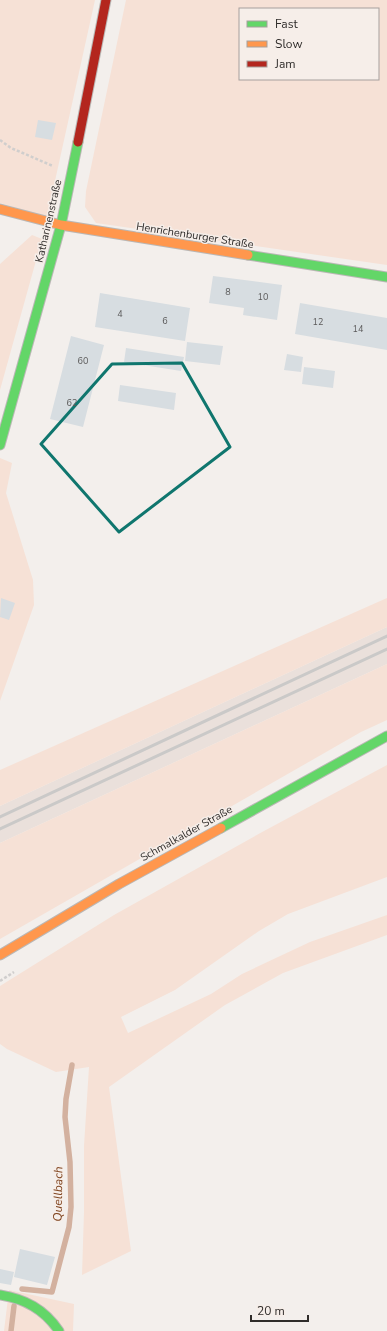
<svg xmlns="http://www.w3.org/2000/svg" width="387" height="1331" font-family="'Nunito Sans',sans-serif">
<style>
.built{fill:#eae0db}
.green{fill:#f6e1d6;fill-rule:evenodd}
.lines{fill:none;stroke-linecap:round;stroke-linejoin:round}
.stream{stroke:#d3b19f;stroke-width:5.5}
.building{fill:#d7dde1}
.fast-casing{stroke:#bab7b5;stroke-width:11}
.slow-casing{stroke:#bab7b5;stroke-width:11}
.jam-casing{stroke:#bab7b5;stroke-width:11}
.path{stroke:#d0cecd;stroke-width:2.5;stroke-dasharray:3 2;stroke-linecap:butt}
.fast{stroke:#63d668;stroke-width:9}
.slow{stroke:#ff974d;stroke-width:9}
.jam{stroke:#b3261e;stroke-width:9}
.rail{stroke:#cac9c8;stroke-width:3}
.marked{fill:none;stroke:#0f766e;stroke-width:3;stroke-linejoin:round}
.labels{text-anchor:middle;stroke-width:3;stroke-linejoin:round;paint-order:stroke}
.number-label{font-size:9px;fill:#5a5959}
.street-label{font-size:11px;fill:#2f2c2a;stroke:#f6eee9}
.water-label{font-size:12px;font-style:italic;fill:#7f441f;stroke:#f6eee9}
</style>
<rect width="100%" height="100%" fill="#f3efec"/>
<path class="built" d="M387 627V664L0 843V806Z"/>
<path class="green" d="M0 0H95L47 217 0 203Z
M126 0H387V265L96 223 85 207 86 191ZM240 9H378V79H240Z
M32 235 42 239 0 390V264Z
M0 458 12 463 6 493 33 580 34 605 0 701Z
M387 598V627L0 806V770Z
M387 664V720L361 732 0 939V843Z
M387 765V877L288 914 259 931 175 990 121 1017 128 1033 211 994 242 974 310 942 387 915V935L283 973 225 1005 109 1087 131 1251 82 1275 84 1212V1146L89 1067 56 1072 7 1049 0 1044V986L114 915 264 831Z
M9 1290 74 1304 73 1331H4Z"/>
<g class="lines">
<path class="stream" d="M22 1289 52 1292 69 1227 71 1207 70 1162 65 1117 66 1099 72 1065
M11 1331 14 1306"/>
</g>
<path class="building" d="M38 120 56 123 52 140 35 137Z
M213 276 282 285 277 320 243 315 244 308 209 303Z
M100 293 190 308 185 341 95 327Z
M300 303 387 318V350L295 334Z
M71 336 104 345 83 427 50 419Z
M187 342 223 346 220 365 185 361Z
M126 348 184 357 181 371 124 362Z
M287 354 303 357 301 372 284 370Z
M304 367 335 371 333 388 302 384Z
M120 385 176 393 174 410 118 401Z
M1 598 15 603 9 620 0 617Z
M20 1249 55 1257 47 1285 14 1277Z
M0 1269 14 1272 11 1285 0 1283Z"/>
<g class="lines">
<defs>
<path id="fast" d="M248 255 387 277
M0 445 61 225 78 142
M221 828 387 736
M0 1295C25 1299 44 1309 59 1331"/>
<path id="slow" d="M0 209 61 225 248 255
M0 955 119 884 221 828"/>
<path id="jam" d="M78 142 106 0"/>
</defs>
<use href="#fast" class="fast-casing"/>
<use href="#slow" class="slow-casing"/>
<use href="#jam" class="jam-casing"/>
<path class="path" d="M0 140 11 148 53 166
M0 981 14 972"/>
<use href="#fast" class="fast"/>
<use href="#slow" class="slow"/>
<use href="#jam" class="jam"/>
<path class="rail" d="M0 817 387 636
M0 829 387 649"/>
</g>
<path class="marked" d="M182 363 230 447 119 532 41 444 112 364Z"/>
<g class="labels">
<g class="number-label">
<text x="228" y="295">8</text>
<text x="263" y="300">10</text>
<text x="120" y="317">4</text>
<text x="165" y="324">6</text>
<text x="318" y="325">12</text>
<text x="358" y="332">14</text>
<text x="83" y="364">60</text>
<text x="72" y="406">62</text>
</g>
<g class="street-label">
<text transform="translate(48 221) rotate(-77)" y="4">Katharinenstraße</text>
<text transform="translate(195 235) rotate(9)" y="4">Henrichenburger Straße</text>
<text transform="translate(186 833) rotate(-29)" y="4">Schmalkalder Straße</text>
</g>
<g class="water-label">
<text transform="translate(58 1194) rotate(-89)" y="4">Quellbach</text>
</g>
</g>
<rect x="239" y="8" width="140" height="72" fill="#f6eee9" stroke="#a6a09d"/>
<rect x="247" y="21" width="20" height="6" fill="#63d668" stroke="#a6a09d"/>
<text x="275" y="28" font-size="12" fill="#2f2c2a">Fast</text>
<rect x="247" y="41" width="20" height="6" fill="#ff974d" stroke="#a6a09d"/>
<text x="275" y="48" font-size="12" fill="#2f2c2a">Slow</text>
<rect x="247" y="61" width="20" height="6" fill="#b3261e" stroke="#a6a09d"/>
<text x="275" y="68" font-size="12" fill="#2f2c2a">Jam</text>
<path d="M251 1315v6h57v-6" fill="none" stroke="#2f2c2a" stroke-width="2"/>
<text x="257" y="1315" font-size="12" fill="#2f2c2a" stroke="#f6eee9" stroke-width="3" paint-order="stroke">20 m</text>
</svg>
